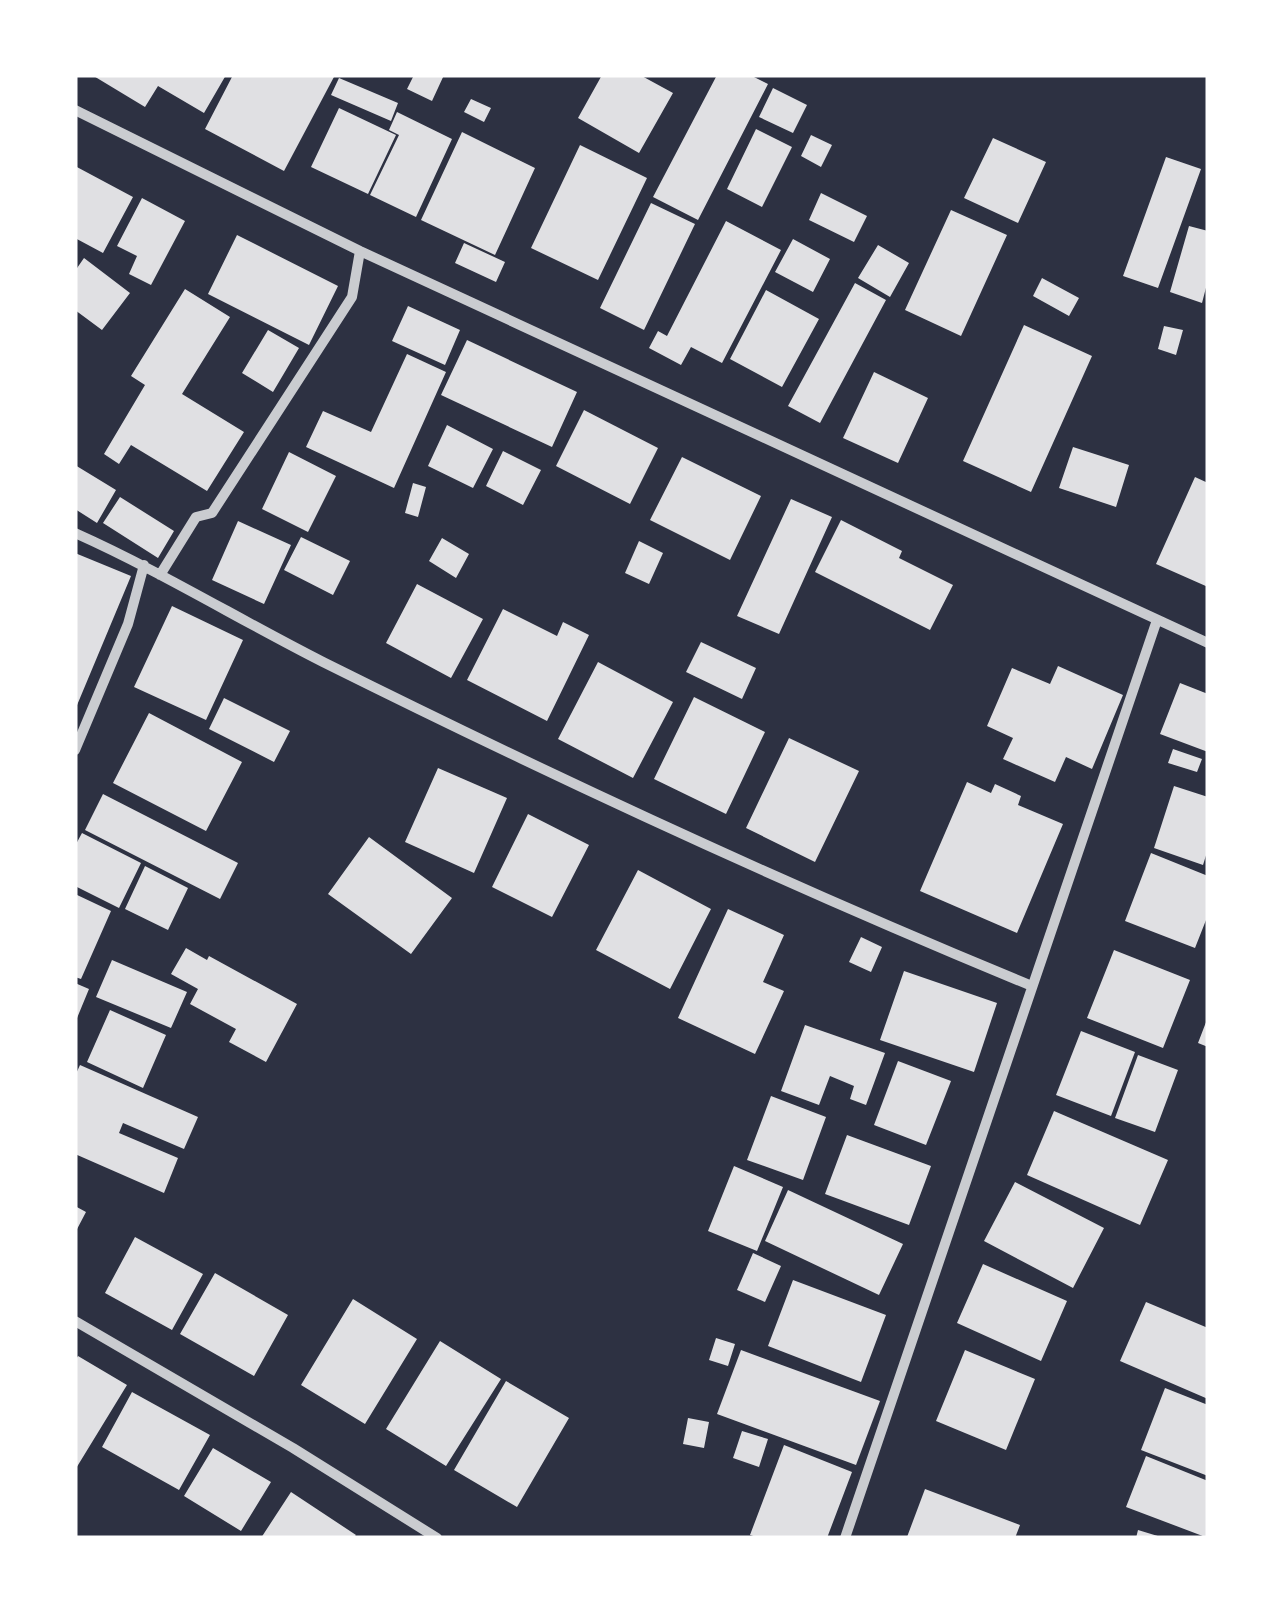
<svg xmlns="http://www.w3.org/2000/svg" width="1283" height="1613" font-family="Overpass,sans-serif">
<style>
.building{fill:#e0e0e3}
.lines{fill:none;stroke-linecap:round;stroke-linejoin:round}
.minor{stroke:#caccd0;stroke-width:10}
</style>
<rect width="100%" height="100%" fill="#2d3142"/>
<path class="building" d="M92 75H226L204 113 158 86 145 107Z
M233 75H335L284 171 205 129Z
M414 75H444L432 101 407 89Z
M602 75H640L673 93 639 153 578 118Z
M717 75H750L768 84 698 220 653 197Z
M339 78 398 103 391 121 331 95Z
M773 88 807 105 793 133 759 117Z
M471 99 491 108 484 122 464 112Z
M339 108 396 135 368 194 311 167Z
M397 112 452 139 416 217 370 195 399 135 389 130Z
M756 129 792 147 762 207 727 189Z
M462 132 535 168 495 255 421 220Z
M811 135 832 145 821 167 801 156Z
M993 138 1046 162 1018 223 964 198Z
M580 145 647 178 598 280 531 248Z
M1166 157 1201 169 1158 288 1123 276Z
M75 166 133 197 103 253 75 238Z
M821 193 867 216 854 242 809 220Z
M142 198 185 221 151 285 129 274 137 256 117 246Z
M651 203 695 224 644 330 600 308Z
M951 210 1007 235 961 336 905 310Z
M726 221 781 250 722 363 691 347 681 365 649 348 658 331 667 336Z
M1189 226 1208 231V280L1202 303 1170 292Z
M237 235 338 286 309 345 208 294Z
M793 239 830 259 813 292 775 272Z
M464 243 505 262 496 282 455 263Z
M878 245 909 263 890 297 858 278Z
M84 258 130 293 102 330 75 310V271Z
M1042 278 1079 298 1069 316 1033 296Z
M855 283 886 300 820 423 788 406Z
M185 289 230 317 182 394 244 432 207 491 131 445 119 464 104 454 145 385 131 376Z
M766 290 819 319 782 387 730 359Z
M408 306 460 330 445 365 392 341Z
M1024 325 1092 356 1031 492 963 461Z
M1164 326 1183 330 1176 355 1158 349Z
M268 330 299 348 273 392 242 373Z
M467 340 577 392 552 447 441 395Z
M407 354 446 372 394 488 306 447 323 411 371 432Z
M874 372 928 398 898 463 843 438Z
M584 410 658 448 630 504 556 466Z
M447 425 493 449 473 488 428 466Z
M1073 447 1129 465 1116 507 1059 488Z
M503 451 541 470 523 505 486 486Z
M289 452 336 476 308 532 262 509Z
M682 457 761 496 730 560 650 520Z
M75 465 116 490 97 523 75 509Z
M1195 477 1208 483V587L1156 564Z
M413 483 426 487 418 517 405 513Z
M120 497 174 531 158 558 103 523Z
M791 499 832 517 779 634 737 616Z
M841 520 902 551 899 558 953 585 930 630 815 572Z
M238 521 291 545 264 604 212 580Z
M301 537 350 561 333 595 284 570Z
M442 538 469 554 456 578 429 561Z
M639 541 663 553 649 584 625 573Z
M75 553 131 576 75 710Z
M417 584 483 619 451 678 386 643Z
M172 606 243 640 206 720 134 687Z
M503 609 557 636 563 622 589 635 547 721 467 680Z
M701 642 756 668 742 699 686 672Z
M598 662 673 702 633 778 558 739Z
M1058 666 1123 695 1092 769 1066 757 1055 782 1003 759 1013 738 987 726 1012 668 1050 684Z
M1180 683 1208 694V752L1160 734Z
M694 697 765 732 726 814 654 779Z
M224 698 290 731 274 762 209 729Z
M149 713 242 762 206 831 113 783Z
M789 738 859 771 815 862 746 828Z
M1173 749 1202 759 1197 772 1168 763Z
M438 768 507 798 474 873 405 842Z
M967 782 991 793 995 784 1021 796 1018 805 1063 824 1017 933 920 891Z
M1174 786 1208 797V849L1203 865 1154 848Z
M103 794 238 863 220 899 85 830Z
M528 814 589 845 552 917 492 887Z
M82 833 141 863 119 908 75 886V846Z
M369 837 452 898 411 954 328 894Z
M1151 853 1208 876V915L1195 948 1125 921Z
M145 866 188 888 168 930 125 909Z
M638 870 711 909 670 989 596 950Z
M75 894 111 911 81 979 75 977Z
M728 909 784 935 763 982 784 991 755 1054 678 1018Z
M861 937 882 947 871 972 849 962Z
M186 948 207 960 209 956 297 1004 266 1062 229 1042 236 1029 190 1004 198 989 171 974Z
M1114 950 1190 980 1163 1048 1087 1018Z
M112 960 187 992 171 1028 96 997Z
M904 971 997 1003 974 1072 880 1040Z
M75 983 89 989 75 1023Z
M110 1010 166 1035 143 1088 87 1062Z
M1208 1017V1047L1198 1043Z
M805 1025 885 1053 866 1105 850 1099 854 1086 830 1076 819 1105 781 1091Z
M1081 1031 1135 1052 1111 1116 1056 1095Z
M1138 1055 1178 1070 1155 1132 1115 1118Z
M898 1061 951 1081 926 1145 874 1125Z
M80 1065 198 1117 184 1149 123 1123 119 1133 178 1158 164 1193 75 1154V1076Z
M771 1096 826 1117 803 1180 747 1160Z
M1054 1111 1168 1160 1140 1225 1027 1175Z
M847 1135 931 1166 909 1225 825 1194Z
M734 1166 783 1187 757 1251 708 1231Z
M1015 1182 1104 1228 1073 1288 984 1241Z
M788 1190 903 1244 879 1295 765 1241Z
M75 1206 86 1212 75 1233Z
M135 1237 203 1274 172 1330 105 1293Z
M753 1253 781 1266 765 1302 737 1290Z
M983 1264 1067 1301 1041 1361 957 1323Z
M215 1273 288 1315 254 1376 180 1334Z
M793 1280 886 1315 861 1382 768 1346Z
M353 1299 417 1339 365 1424 301 1385Z
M1146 1302 1208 1328V1399L1120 1361Z
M716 1338 735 1344 728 1366 709 1360Z
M440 1341 501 1379 446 1466 386 1429Z
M741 1350 880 1401 856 1465 717 1414Z
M965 1350 1035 1379 1006 1450 936 1421Z
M78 1356 127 1385 75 1470V1361Z
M506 1381 569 1418 517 1507 454 1470Z
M1165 1388 1208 1405V1476L1141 1450Z
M132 1392 210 1435 179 1490 102 1447Z
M688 1418 709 1422 704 1448 683 1444Z
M742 1431 768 1439 759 1467 733 1458Z
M784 1445 852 1472 827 1538H760L750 1535Z
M213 1448 271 1482 241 1531 184 1496Z
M1146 1456 1208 1481V1538L1126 1507Z
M925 1489 1020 1525 1015 1538 907 1537Z
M291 1492 356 1535 353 1538H261Z
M1138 1530 1161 1537V1538H1136Z"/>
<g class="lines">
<path class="minor" d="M75 110 360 251 1208 643
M75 533C160 571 240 620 323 662 556 778 791 887 1032 986
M160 575 196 517 212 513 352 297 360 251
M75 750 128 624 144 565
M75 1321 293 1448 437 1538
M845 1538 1157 620"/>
</g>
<rect width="1283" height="1613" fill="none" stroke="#ffffff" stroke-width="155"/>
</svg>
